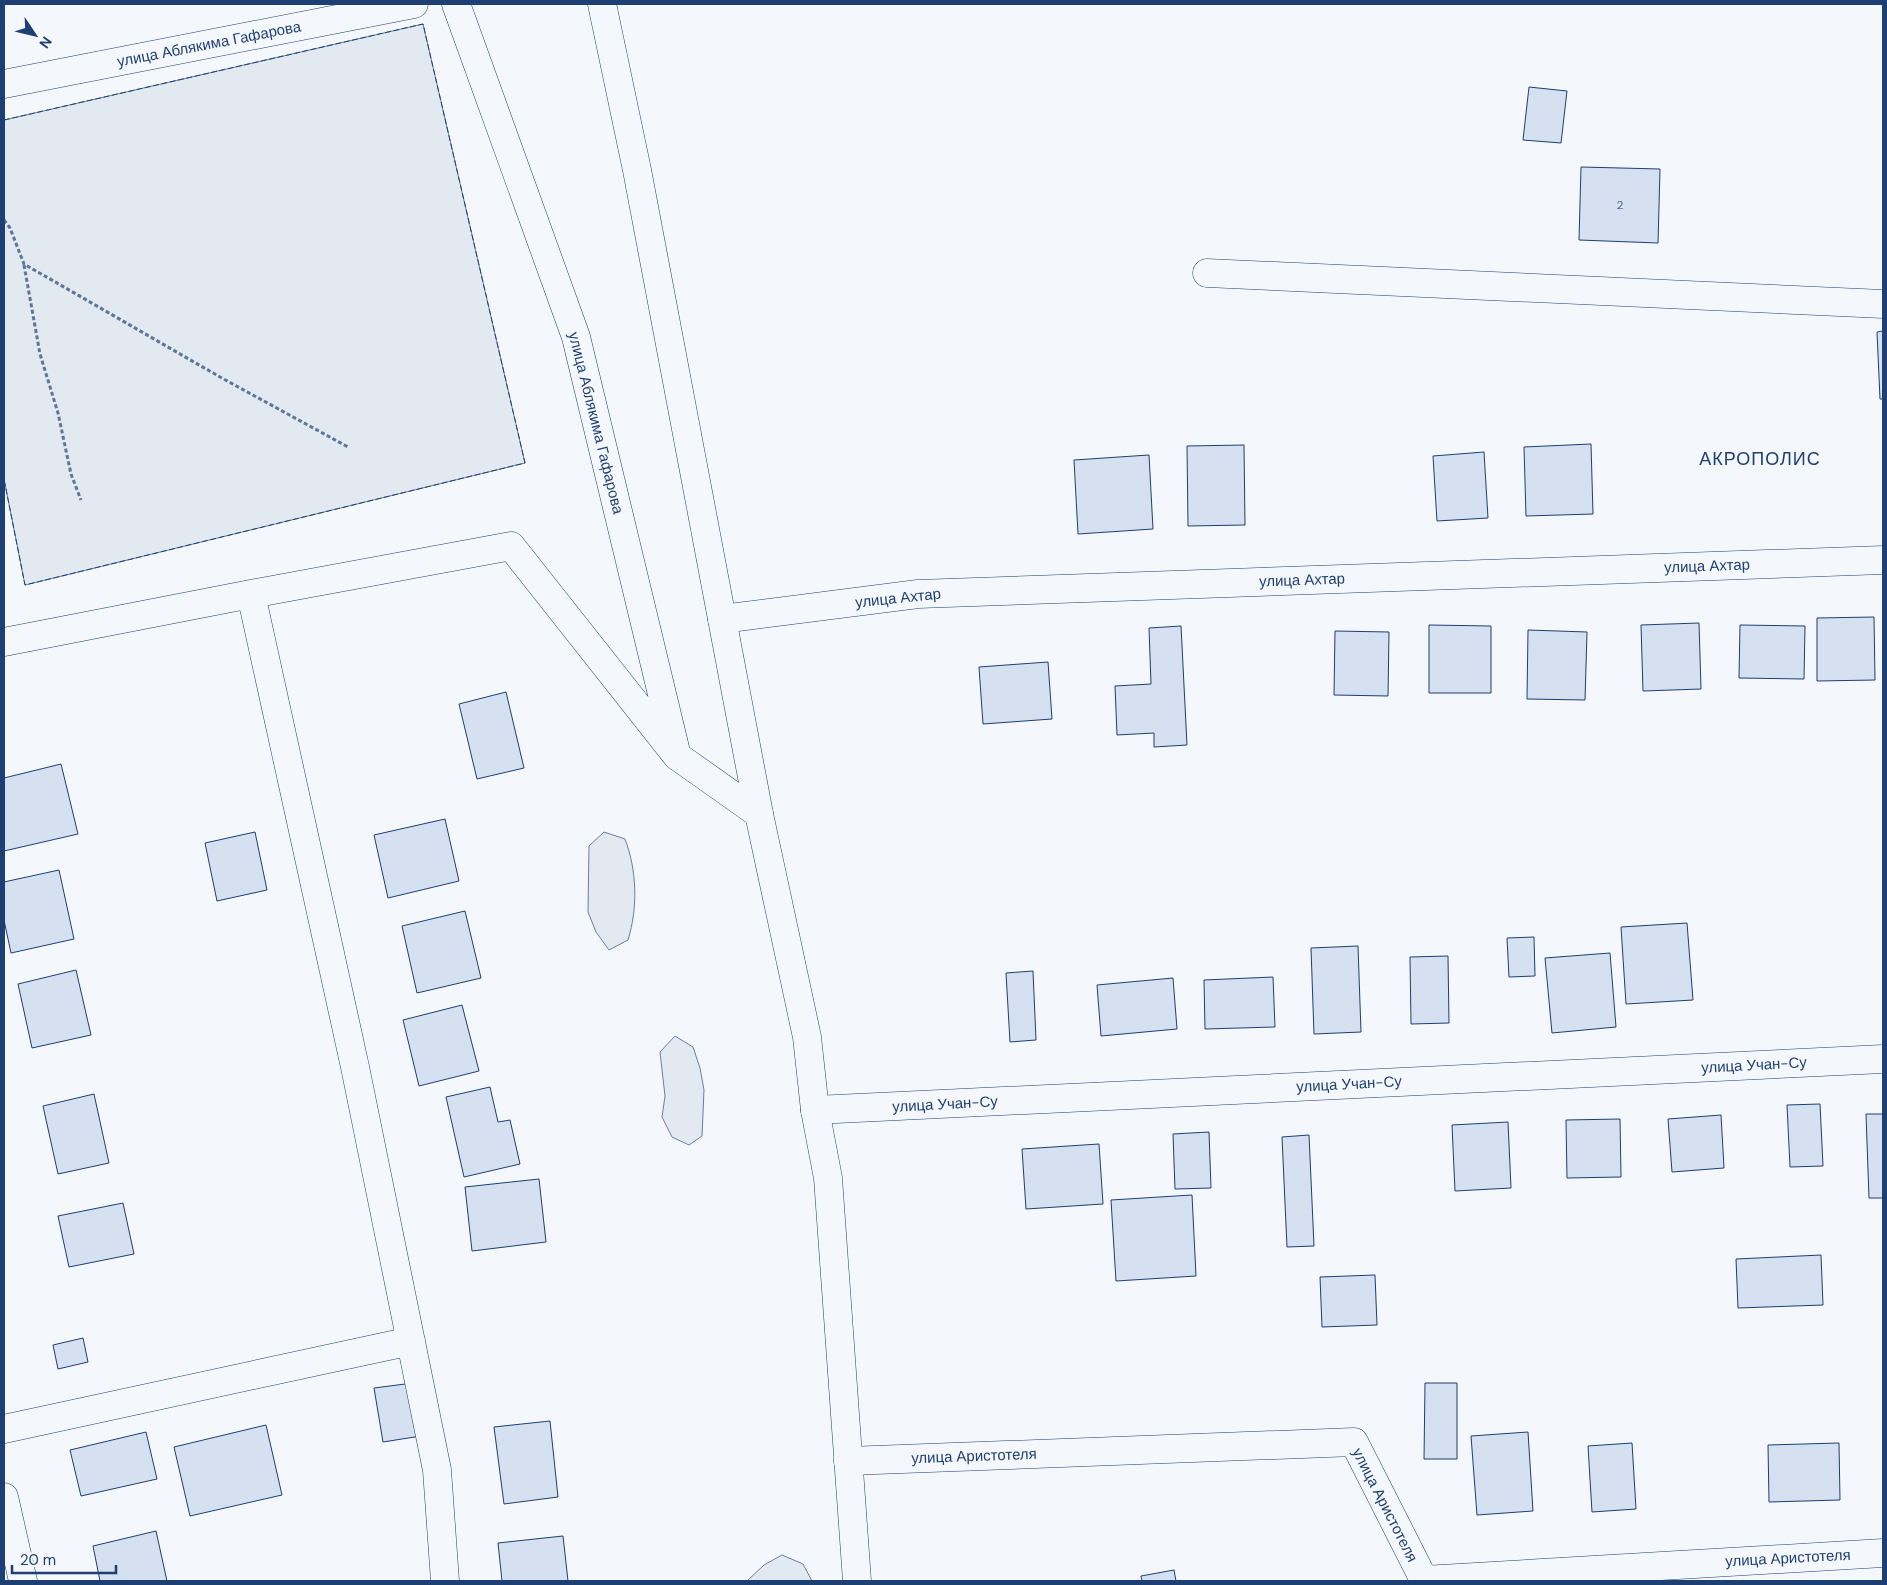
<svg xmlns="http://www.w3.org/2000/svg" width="1887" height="1585" font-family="'DM Sans',sans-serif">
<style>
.green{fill:#e3e9f0;stroke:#687fa3}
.building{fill:#d5e0f0;stroke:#1d3f73}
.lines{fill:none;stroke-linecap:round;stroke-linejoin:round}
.minor-casing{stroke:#1d3f73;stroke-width:29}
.major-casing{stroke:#1d3f73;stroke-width:29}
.path{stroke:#5e769c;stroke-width:3;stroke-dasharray:4 2.5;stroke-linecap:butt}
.minor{stroke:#f4f7fb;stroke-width:28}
.major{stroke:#f4f7fb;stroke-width:28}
.fence{stroke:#1d3f73;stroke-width:1;stroke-dasharray:6 2.5;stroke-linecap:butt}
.labels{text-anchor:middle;stroke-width:4;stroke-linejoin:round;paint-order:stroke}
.number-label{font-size:12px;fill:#4b6792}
.street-label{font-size:15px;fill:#1d3f73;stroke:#f4f7fb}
.quarter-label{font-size:18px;letter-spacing:1px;fill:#1d3f73;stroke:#f4f7fb}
</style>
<rect width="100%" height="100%" fill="#f4f7fb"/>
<path class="green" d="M423 24 525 463 25 585 4 479V120Z
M604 832 625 839C637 871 638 907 628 940L609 950 596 932 588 912 589 846Z
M675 1036 693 1047 700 1068 704 1090 702 1136 689 1145 672 1137 662 1117 665 1096 660 1052Z
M782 1555 803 1564 812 1581H747L764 1565Z"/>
<path class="building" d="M1529 87 1567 91 1561 143 1523 140Z
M1581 167 1660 169 1658 243 1579 240Z
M1883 331V399H1880L1877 332Z
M1591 444 1593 514 1526 516 1524 447Z
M1244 445 1245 525 1188 526 1187 446Z
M1484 452 1488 518 1437 521 1433 456Z
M1149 455 1153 529 1078 534 1074 460Z
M1874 617 1875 680 1817 681V618Z
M1699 623 1701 689 1643 691 1641 625Z
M1429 625 1491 626V693H1429Z
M1740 625 1805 626 1804 679 1739 678Z
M1181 626 1187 745 1154 747V733L1117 735 1115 686 1151 684 1149 628Z
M1528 630 1587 632 1585 700 1527 699Z
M1335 631 1389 632 1388 696 1334 695Z
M1048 662 1052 719 983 724 979 667Z
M506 692 524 768 477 779 459 704Z
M61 764 78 834 4 851V778Z
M445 819 459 881 388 898 374 835Z
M255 832 267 890 217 901 205 843Z
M59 870 74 939 11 953 4 920V882Z
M465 911 481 978 417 993 402 926Z
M1687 923 1693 1000 1626 1004 1621 927Z
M1534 937 1535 976 1509 977 1507 938Z
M1358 946 1361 1032 1314 1034 1311 948Z
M1610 953 1616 1027 1552 1033 1545 958Z
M1448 956 1449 1023 1411 1024 1410 957Z
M76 970 91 1035 32 1048 18 984Z
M1033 971 1036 1040 1010 1042 1006 973Z
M1273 977 1275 1027 1205 1029 1204 980Z
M1173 978 1177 1029 1101 1036 1097 985Z
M462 1005 479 1071 419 1086 403 1020Z
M490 1087 498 1122 510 1120 520 1164 464 1177 446 1097Z
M94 1094 109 1163 58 1174 43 1106Z
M1820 1104 1823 1166 1790 1167 1787 1105Z
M1866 1114H1883V1198H1869Z
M1721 1115 1724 1168 1672 1172 1668 1119Z
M1620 1119 1621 1177 1567 1178 1566 1120Z
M1508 1122 1511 1188 1455 1191 1452 1125Z
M1209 1132 1211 1188 1175 1189 1173 1134Z
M1309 1135 1314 1246 1287 1247 1282 1137Z
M1099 1144 1103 1204 1026 1209 1022 1149Z
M539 1179 546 1242 472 1251 465 1187Z
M1192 1195 1196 1276 1116 1281 1111 1200Z
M123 1203 134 1254 69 1267 58 1216Z
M1821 1255 1823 1305 1738 1308 1736 1259Z
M1375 1275 1377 1325 1322 1327 1320 1277Z
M83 1338 88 1362 58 1369 53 1345Z
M413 1383 421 1436 383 1442 374 1388Z
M1425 1383H1457V1459H1424Z
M550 1421 558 1497 504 1504 494 1427Z
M266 1425 282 1495 190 1516 174 1447Z
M146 1432 157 1479 81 1496 70 1450Z
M1528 1432 1533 1511 1477 1515 1471 1436Z
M1632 1443 1636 1509 1592 1512 1588 1446Z
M1839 1443 1840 1500 1769 1502 1768 1445Z
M156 1531 167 1581H100L93 1546Z
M563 1536 568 1581H502L498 1543Z
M1174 1570 1176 1581H1142L1141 1576Z"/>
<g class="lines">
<defs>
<path id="minor" d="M456 4 576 337 675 748
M4 84 414 4
M1207 273 1883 304
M251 594 355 1067 437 1470 445 1581
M722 619 918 594 1883 560
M4 642 251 594 511 546 677 756 759 814
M815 1110 1883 1059
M4 1429 411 1341
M848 1461 1354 1442 1424 1580 1883 1553
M4 1497 23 1581"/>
<path id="major" d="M602 4 637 170 759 814 807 1037 815 1110 828 1178 857 1581"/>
</defs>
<use href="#minor" class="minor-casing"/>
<use href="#major" class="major-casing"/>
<path class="path" d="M4 220 10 228 24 264 220 377 348 447
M24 265 40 354 58 413 71 474 81 500"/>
<use href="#minor" class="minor"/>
<use href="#major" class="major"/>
<path class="fence" d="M4 120 423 24 525 463 25 585 4 479"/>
</g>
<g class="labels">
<g class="number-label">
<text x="1620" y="209">2</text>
</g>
<g class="street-label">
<text transform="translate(209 44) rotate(-11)" y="5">улица Аблякима Гафарова</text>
<text transform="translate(596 423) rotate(76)" y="5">улица Аблякима Гафарова</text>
<text transform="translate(1707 566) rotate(-2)" y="5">улица Ахтар</text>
<text transform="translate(1302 580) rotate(-2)" y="5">улица Ахтар</text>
<text transform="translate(898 598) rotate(-6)" y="5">улица Ахтар</text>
<text transform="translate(1754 1065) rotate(-3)" y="5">улица Учан-Су</text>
<text transform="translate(1349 1084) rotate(-3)" y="5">улица Учан-Су</text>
<text transform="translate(945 1104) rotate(-3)" y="5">улица Учан-Су</text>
<text transform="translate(974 1456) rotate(-2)" y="5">улица Аристотеля</text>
<text transform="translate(1385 1505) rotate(63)" y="5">улица Аристотеля</text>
<text transform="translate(1788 1558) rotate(-3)" y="5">улица Аристотеля</text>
</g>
<g class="quarter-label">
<text x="1760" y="465">АКРОПОЛИС</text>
</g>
</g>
<rect width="1887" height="1585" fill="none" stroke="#1d3f73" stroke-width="10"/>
<g transform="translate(35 35) rotate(125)" stroke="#f4f7fb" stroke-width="4" paint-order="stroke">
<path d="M0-4L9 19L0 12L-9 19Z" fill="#1d3f73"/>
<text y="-8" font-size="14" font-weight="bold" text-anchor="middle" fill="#1d3f73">N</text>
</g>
<path d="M12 1565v8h104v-8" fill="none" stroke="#1d3f73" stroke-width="2.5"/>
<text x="20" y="1565" font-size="15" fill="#1d3f73" stroke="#f4f7fb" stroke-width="4" paint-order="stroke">20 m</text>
</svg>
